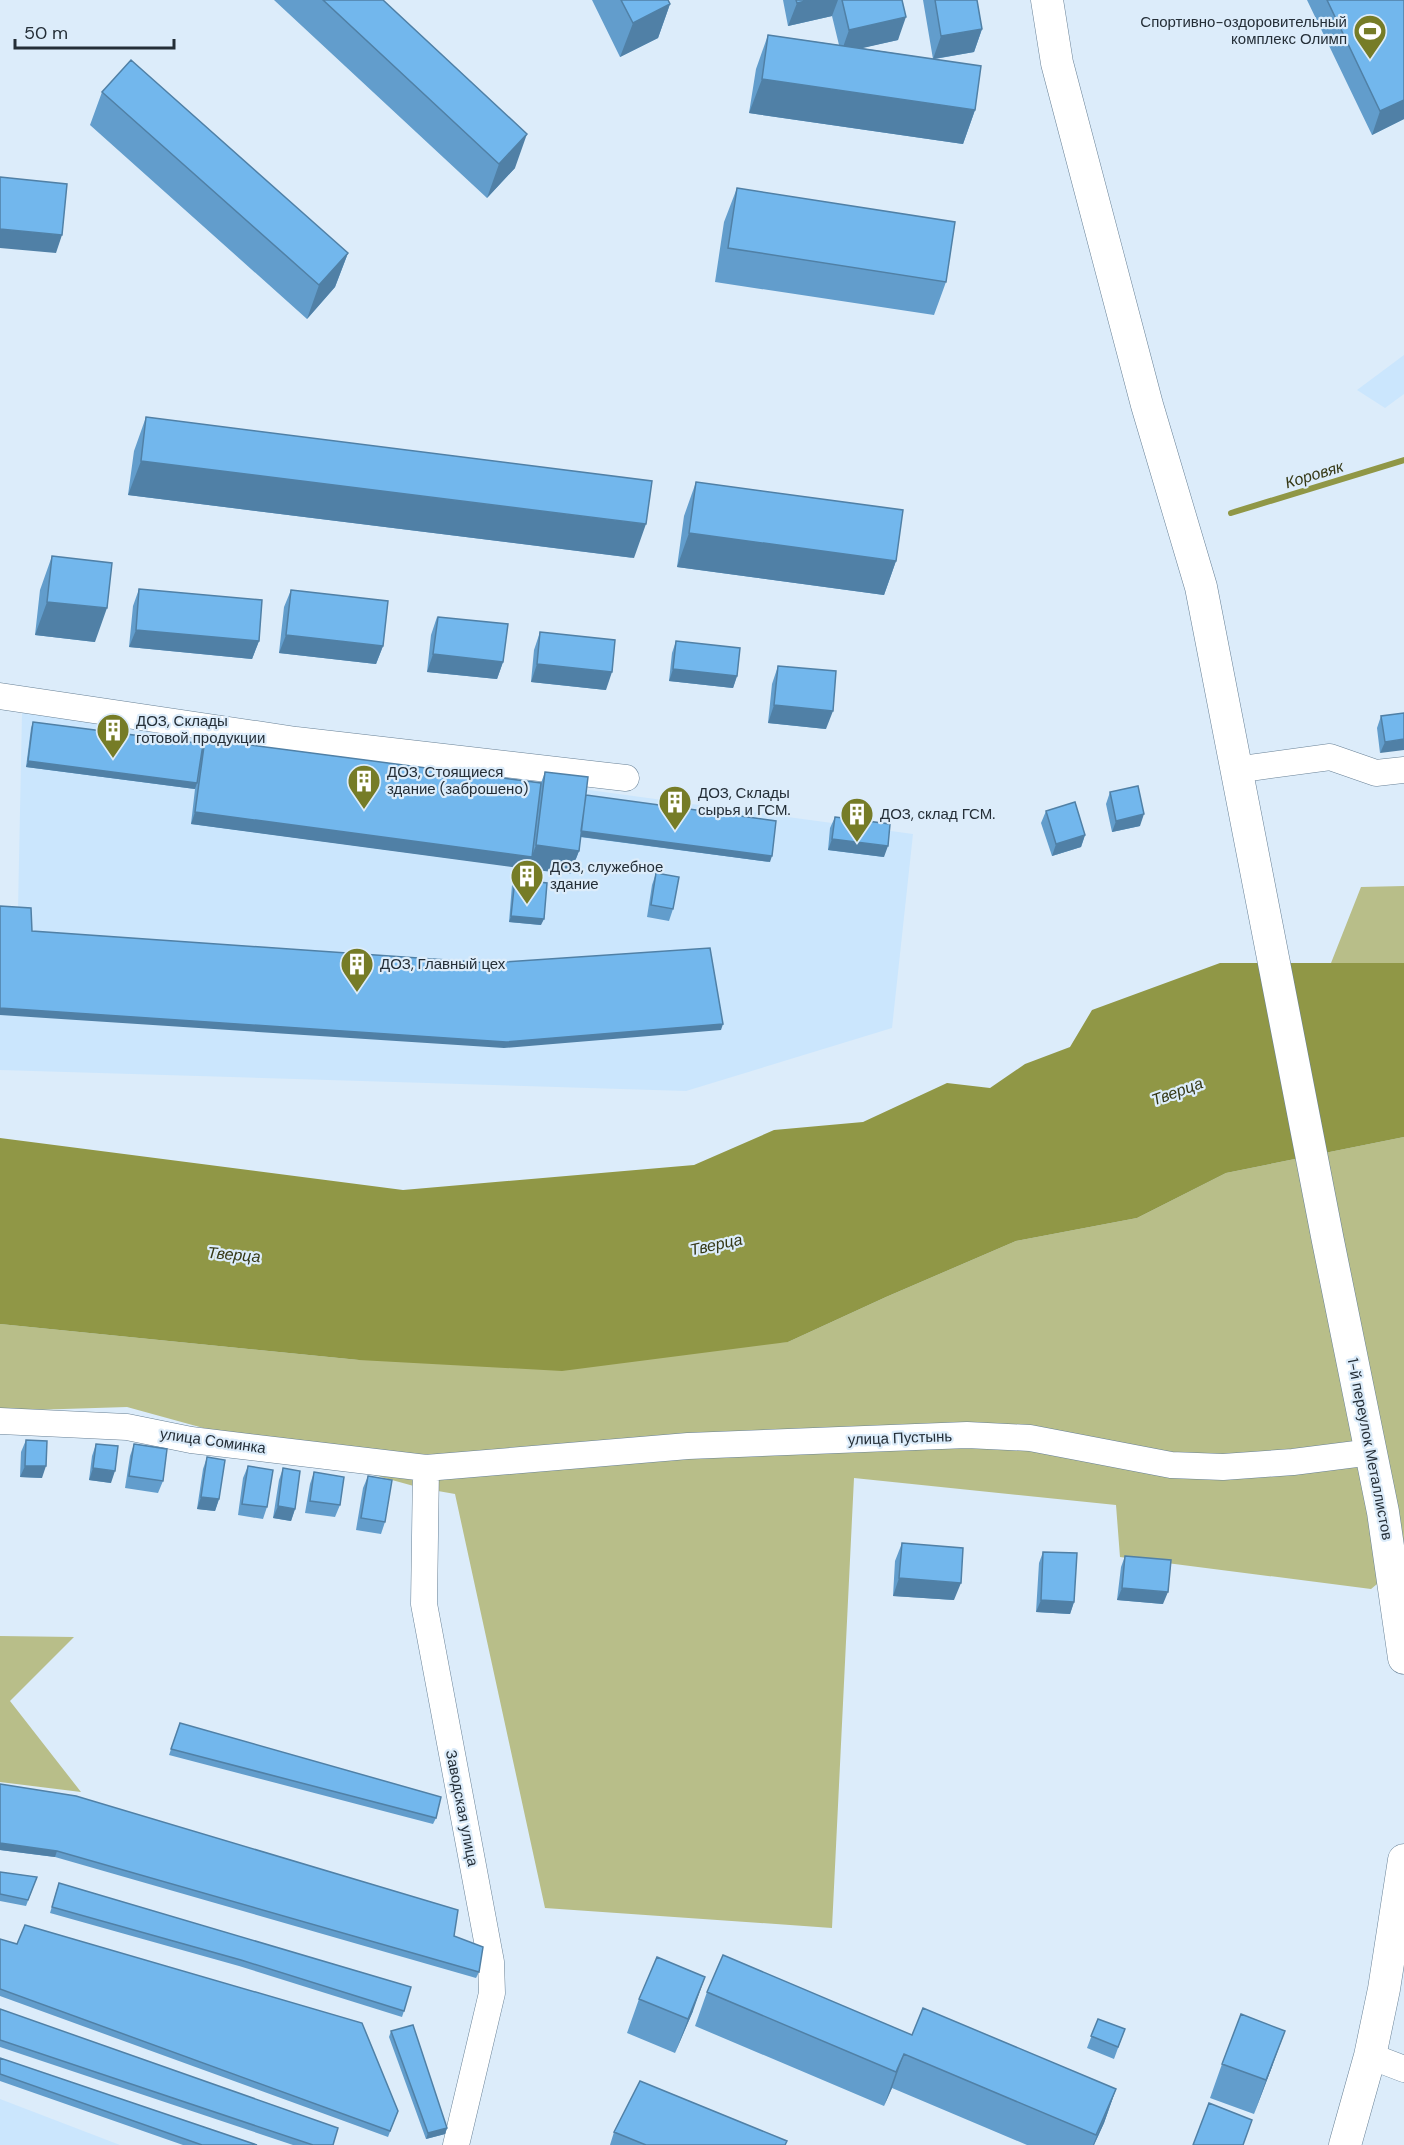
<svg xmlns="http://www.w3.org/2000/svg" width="1404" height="2145" font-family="'DM Sans',sans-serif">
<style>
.built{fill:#cbe6fd}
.green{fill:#b8be89}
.water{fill:#909746}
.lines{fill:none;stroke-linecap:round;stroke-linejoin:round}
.stream{stroke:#909746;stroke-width:6}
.minor-casing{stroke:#688196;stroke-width:27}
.tertiary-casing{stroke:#688196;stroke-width:33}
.minor{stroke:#fff;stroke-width:26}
.tertiary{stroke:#fff;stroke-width:32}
.wall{fill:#629dcc}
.shaded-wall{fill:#5080a6}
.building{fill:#72b7ed;stroke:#5080a6;stroke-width:1.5}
.labels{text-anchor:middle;stroke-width:4.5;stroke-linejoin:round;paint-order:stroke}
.poi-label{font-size:15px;fill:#242e37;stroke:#dcecfa;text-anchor:start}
.street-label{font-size:15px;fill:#242e37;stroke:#dcecfa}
.water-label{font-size:16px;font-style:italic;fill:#353815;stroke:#dcecfa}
</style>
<rect width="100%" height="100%" fill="#dcecfa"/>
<path class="built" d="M1404 355V394L1385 408 1357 390Z
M22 713 913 834 892 1028 686 1091 0 1070V906L18 909Z
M0 2099 120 2145H0Z"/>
<path class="green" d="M1404 886V963H1331L1361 887Z
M1404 1137V1562L1371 1589 1120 1557 1116 1505 854 1478 832 1928 545 1908 455 1494 421 1488 127 1407 0 1411V1324L359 1360 788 1342 886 1297 1016 1241 1137 1218 1226 1173Z
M0 1636 74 1637 10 1701 81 1792 0 1782Z"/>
<path class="water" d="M1220 963H1404V1137L1226 1173 1137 1218 1016 1241 886 1297 788 1342 562 1371 359 1360 0 1324V1138L403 1190 694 1165 774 1130 863 1122 947 1083 990 1088 1025 1064 1070 1047 1092 1010Z"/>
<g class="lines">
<path class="stream" d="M1231 513 1404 460"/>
<defs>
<path id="minor" d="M0 696 296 740 626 778
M1235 770 1330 757 1376 773 1404 770
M0 1421 127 1427 191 1440 426 1468 688 1446 967 1435 1030 1438 1171 1465 1223 1467 1293 1462 1372 1452
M426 1468 424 1604 491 1962 492 1993 456 2145
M1370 2056 1404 2069"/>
<path id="tertiary" d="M1047 0 1057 63 1147 405 1201 587 1328 1241 1383 1512 1404 1658
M1345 2145 1370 2056 1384 1989 1404 1860"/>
</defs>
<use href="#minor" class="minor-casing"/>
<use href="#tertiary" class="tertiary-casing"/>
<use href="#minor" class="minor"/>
<use href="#tertiary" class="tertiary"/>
</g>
<path class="wall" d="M274 0H383L515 168 487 198Z
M592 0H668L670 4 658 38 620 57Z
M783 0H902L898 40 861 48 933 59 923 0H977L982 29 974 52 935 59 975 110 963 144 749 113 756 69 768 35 839 45 832 16 788 26Z
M1307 0H1404V119L1372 135Z
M102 92 348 253 335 287 307 319 90 125Z
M737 188 946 282 934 315 715 282 724 222Z
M146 417 634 558 128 495 134 451Z
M696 482 896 561 884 595 677 567 684 516Z
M52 556 95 642 35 635 40 590Z
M139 589 259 641 252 659 129 647 133 606Z
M291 590 383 646 376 664 279 653 284 607Z
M437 617 503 662 497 679 427 672 431 635Z
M540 632 606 690 531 682 534 650Z
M676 641 737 676 733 688 669 681 672 653Z
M778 666 826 729 768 723 772 684Z
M1404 713 1380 753 1377 728 1381 716Z
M33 722 203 744 205 739 541 783 545 772 586 795 770 862 580 837 579 851 570 874 191 824 195 789 26 767 31 728Z
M1110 792 1140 826 1112 832 1106 804Z
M1046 811 1085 835 1081 847 1052 856 1041 823Z
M835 817 884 857 828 850 830 828Z
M656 873 673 909 669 921 647 917 652 885Z
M515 879 541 925 509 922 512 885Z
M26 1440 42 1478 20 1477 21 1452Z
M96 1444 111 1483 89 1480 92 1456Z
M134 1444 163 1481 158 1493 125 1488 130 1456Z
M207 1457 219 1499 215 1511 197 1509 203 1469Z
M248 1466 267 1507 263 1519 238 1515 243 1478Z
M283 1468 295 1509 291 1521 273 1518 279 1480Z
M314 1472 340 1505 335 1517 305 1513 310 1484Z
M368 1476 385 1522 381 1534 356 1530 363 1488Z
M902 1543 954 1600 893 1596 895 1561Z
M1043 1552 1074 1602 1070 1614 1036 1612 1039 1563Z
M1125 1556 1163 1604 1117 1600 1121 1567Z
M180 1723 436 1818 433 1824 169 1755Z
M0 1784 454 1936 479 1972 476 1978 55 1857 0 1850Z
M0 1872 37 1877 26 1906 0 1901Z
M57 1889 404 2011 402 2017 239 1966 50 1913Z
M0 1939 398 2111 388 2137 0 1996Z
M707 1992 912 2035 1116 2089 1104 2123 1094 2145H1027L892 2088 884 2106 695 2026Z
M639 1999 693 2011 675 2053 627 2033Z
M0 2009 333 2145H293L0 2047Z
M1098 2019 1125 2029 1114 2059 1087 2048Z
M391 2031 447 2128 445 2134 426 2139 389 2037Z
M0 2058 257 2145H183L0 2081Z
M1222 2064H1273L1254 2114 1210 2098Z
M614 2132 785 2145H610Z"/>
<path class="shaded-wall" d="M810 0H838L832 16 788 26 797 3Z
M670 4 658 38 620 57 633 23Z
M906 17 898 40 841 53 849 30Z
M982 29 974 52 933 59 941 36Z
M762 79 975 110 963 144 749 113Z
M1404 100V119L1372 135 1380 111Z
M527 134 515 168 487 198 499 164Z
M0 229 62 235 56 253 0 248Z
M348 253 335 287 307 319 319 285Z
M141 461 646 524 634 558 128 495Z
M689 533 896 561 884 595 677 567Z
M47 602 107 608 95 642 35 635Z
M136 630 259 641 252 659 129 647Z
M286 635 383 646 376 664 279 653Z
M433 654 503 662 497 679 427 672Z
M537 664 612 672 606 690 531 682Z
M673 669 737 676 733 688 669 681Z
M774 705 833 711 826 729 768 723Z
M1404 739V750L1380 753 1385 742Z
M28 761 197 783 195 789 26 767Z
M195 812 532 857 527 869 191 824Z
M1144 814 1140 826 1112 832 1116 821Z
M577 830 772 856 770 862 575 836Z
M1085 835 1081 847 1052 856 1056 844Z
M832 839 888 846 884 857 828 850Z
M536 845 579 851 570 874 527 869Z
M511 916 544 919 541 925 509 922Z
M0 1008 723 1024 721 1030 504 1048 0 1015Z
M25 1466H46L42 1478 20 1477Z
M93 1468 115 1471 111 1483 89 1480Z
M201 1497 219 1499 215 1511 197 1509Z
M278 1506 295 1509 291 1521 273 1518Z
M899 1578 961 1583 954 1600 893 1596Z
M1122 1588 1168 1592 1163 1604 1117 1600Z
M1041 1600 1074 1602 1070 1614 1036 1612Z
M0 1843 57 1851 55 1857 0 1850Z
M705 1977 693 2011 675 2053 688 2019Z
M1285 2031 1273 2064 1254 2114 1266 2080Z
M904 2054 892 2088 884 2106 896 2072Z
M1116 2089 1104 2123 1094 2145H1093Z
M447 2128 445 2134 426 2139 428 2133Z"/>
<path class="building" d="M323 0H383L527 134 499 164Z
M621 0H668L670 4 633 23Z
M796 0H810L797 3Z
M842 0H902L906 17 849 30Z
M935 0H977L982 29 941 36Z
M1327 0H1404V100L1380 111Z
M768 35 981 66 975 110 762 79Z
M131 60 348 253 319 285 102 92Z
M0 177 67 184 62 235 0 229Z
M737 188 955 222 946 282 728 248Z
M146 417 652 481 646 524 141 461Z
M696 482 903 510 896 561 689 533Z
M52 556 112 563 107 608 47 602Z
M139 589 262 600 259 641 136 630Z
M291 590 388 601 383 646 286 635Z
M438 617 508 624 503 662 433 654Z
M540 632 615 640 612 672 537 664Z
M676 641 740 648 737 676 673 669Z
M778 666 836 671 833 711 774 705Z
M1404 713V739L1385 742 1381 716Z
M33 722 203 744 197 783 28 761Z
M205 739 541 783 532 857 195 812Z
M545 772 588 777 579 851 536 845Z
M1138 786 1144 814 1116 821 1110 792Z
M586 795 776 821 772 856 581 831Z
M1075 802 1085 835 1056 844 1046 811Z
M835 817 890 824 888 846 832 839Z
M656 873 679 877 673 909 651 905Z
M515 879 547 883 544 919 511 916Z
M0 906 31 908 32 931 490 963 710 948 723 1024 506 1042 0 1008Z
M26 1440 47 1441 46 1466H25Z
M96 1444 118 1446 115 1471 93 1468Z
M134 1444 167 1449 163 1481 129 1476Z
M207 1457 225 1460 219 1499 201 1497Z
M248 1466 273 1470 267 1507 242 1504Z
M283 1468 300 1471 295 1509 278 1506Z
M314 1472 344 1477 340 1505 310 1501Z
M368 1476 392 1480 385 1522 361 1518Z
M902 1543 963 1548 961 1583 899 1578Z
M1043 1552 1077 1553 1074 1602 1041 1600Z
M1125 1556 1171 1560 1168 1592 1122 1588Z
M180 1723 441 1797 436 1818 171 1749Z
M0 1784 76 1796 458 1910 454 1936 483 1947 479 1972 57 1851 0 1843Z
M0 1872 37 1877 28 1900 0 1894Z
M59 1883 411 1987 404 2011 241 1960 52 1907Z
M25 1925 362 2023 398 2111 390 2131 0 1989V1939L17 1944Z
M723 1955 912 2035 923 2008 1116 2089 1096 2135 904 2054 896 2072 707 1992Z
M657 1957 705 1977 688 2019 639 1999Z
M0 2009 338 2128 333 2145H313L0 2040Z
M1241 2014 1285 2031 1266 2080 1222 2064Z
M1098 2019 1125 2029 1118 2047 1091 2036Z
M413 2025 447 2128 428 2133 391 2031Z
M0 2058 257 2145H202L0 2074Z
M640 2081 787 2141 785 2145H646L614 2132Z
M1209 2103 1252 2120 1243 2145H1193Z"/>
<defs>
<symbol id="stadium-pin" viewBox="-11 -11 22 30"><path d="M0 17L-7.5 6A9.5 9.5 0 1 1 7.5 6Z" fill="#767c27" stroke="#dcecfa"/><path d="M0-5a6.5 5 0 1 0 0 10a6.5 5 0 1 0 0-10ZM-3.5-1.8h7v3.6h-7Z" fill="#fff"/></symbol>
<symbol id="building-pin" viewBox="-11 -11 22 30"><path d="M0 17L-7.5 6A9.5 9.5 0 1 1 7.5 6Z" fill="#767c27" stroke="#dcecfa"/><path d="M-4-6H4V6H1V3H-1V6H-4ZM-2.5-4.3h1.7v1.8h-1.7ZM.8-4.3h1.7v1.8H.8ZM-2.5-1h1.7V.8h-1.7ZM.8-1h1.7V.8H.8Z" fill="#fff"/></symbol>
</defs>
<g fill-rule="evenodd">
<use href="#stadium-pin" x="1351" y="12" width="38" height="52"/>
<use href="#building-pin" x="94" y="711" width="38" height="52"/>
<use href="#building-pin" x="345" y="762" width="38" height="52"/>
<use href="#building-pin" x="656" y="783" width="38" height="52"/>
<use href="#building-pin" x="838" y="795" width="38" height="52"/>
<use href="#building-pin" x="508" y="857" width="38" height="52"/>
<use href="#building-pin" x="338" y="945" width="38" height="52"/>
</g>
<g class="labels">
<g class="poi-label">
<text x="1347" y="27" text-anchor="end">Спортивно-оздоровительный<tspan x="1347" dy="17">комплекс Олимп</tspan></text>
<text x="136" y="726">ДОЗ, Склады<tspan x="136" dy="17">готовой продукции</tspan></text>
<text x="387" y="777">ДОЗ, Стоящиеся<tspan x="387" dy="17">здание (заброшено)</tspan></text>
<text x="698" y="798">ДОЗ, Склады<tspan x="698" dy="17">сырья и ГСМ.</tspan></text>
<text x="880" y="819">ДОЗ, склад ГСМ.</text>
<text x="550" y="872">ДОЗ, служебное<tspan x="550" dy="17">здание</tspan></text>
<text x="380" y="969">ДОЗ, Главный цех</text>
</g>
<g class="street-label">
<text transform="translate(900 1438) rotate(-2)" y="5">улица Пустынь</text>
<text transform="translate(213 1441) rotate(8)" y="5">улица Соминка</text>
<text transform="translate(1370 1449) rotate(79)" y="5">1-й переулок Металлистов</text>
<text transform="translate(462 1808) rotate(79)" y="5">Заводская улица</text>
</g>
<g class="water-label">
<text transform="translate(1314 474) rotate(-17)" y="6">Коровяк</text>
<text transform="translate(1177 1091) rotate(-20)" y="6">Тверца</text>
<text transform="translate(716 1244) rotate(-12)" y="6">Тверца</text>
<text transform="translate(234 1254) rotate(5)" y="6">Тверца</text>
</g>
</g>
<path d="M15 39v9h159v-9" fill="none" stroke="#242e37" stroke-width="3"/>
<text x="24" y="39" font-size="18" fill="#242e37" stroke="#dcecfa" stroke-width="4.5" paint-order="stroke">50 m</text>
</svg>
